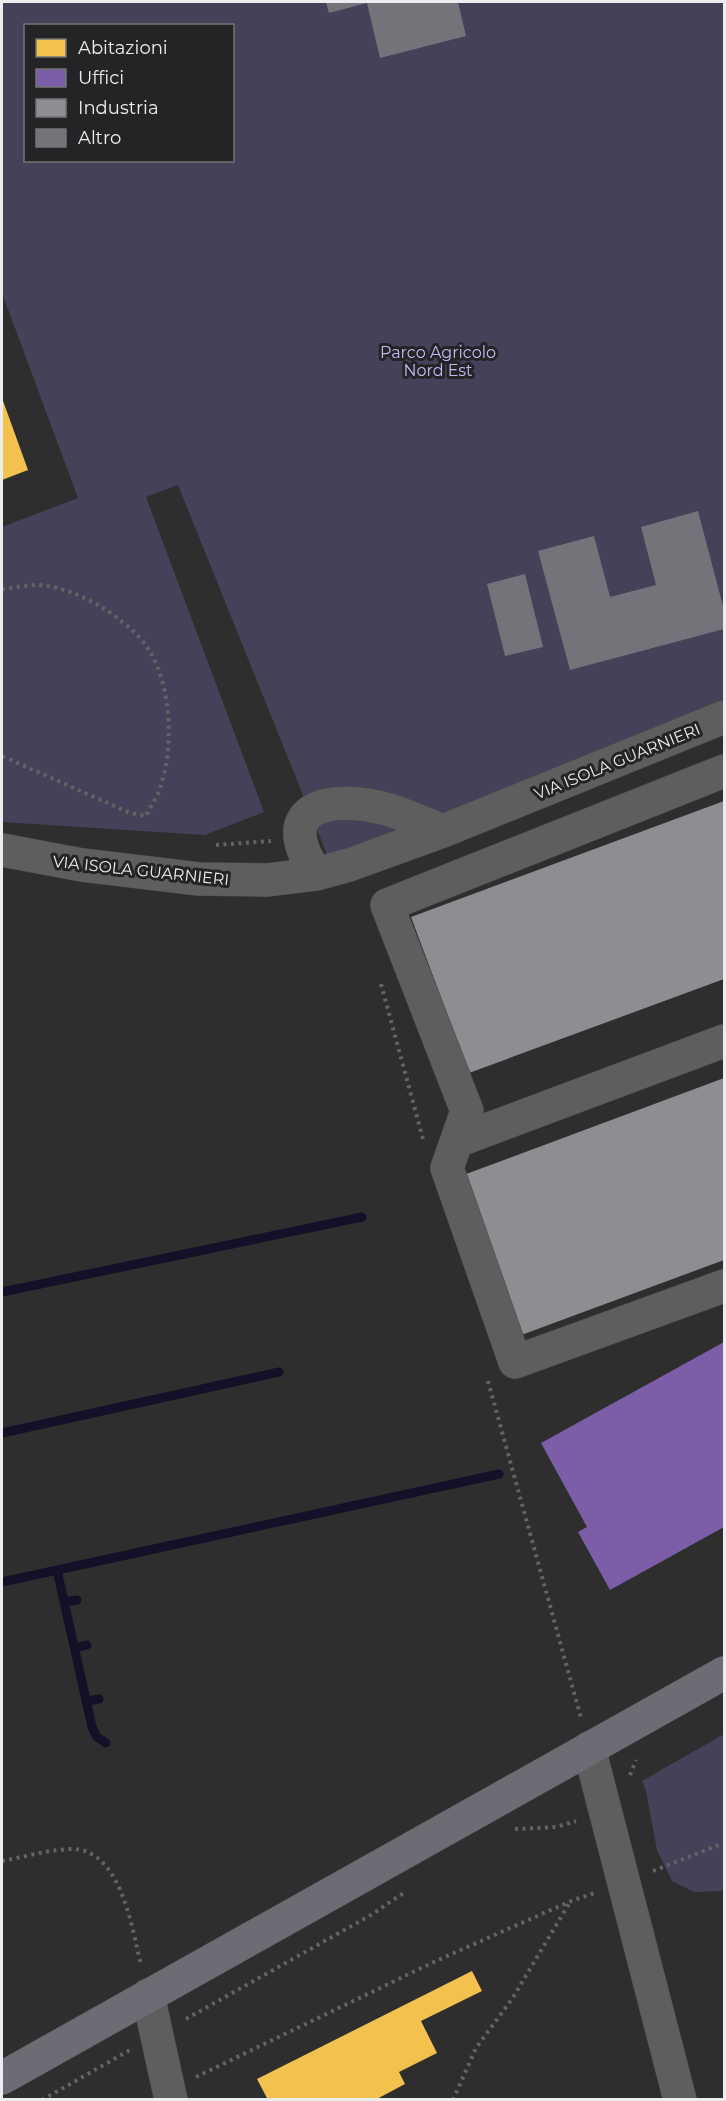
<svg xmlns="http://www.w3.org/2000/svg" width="726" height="2101" font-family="Montserrat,sans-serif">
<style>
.green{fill:#464159;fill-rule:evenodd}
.homes{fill:#f2c14e}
.offices{fill:#7b5ea7}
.industry{fill:#8d8d92}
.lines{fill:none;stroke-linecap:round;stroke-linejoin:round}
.stream{stroke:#150f27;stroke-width:9}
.building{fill:#74737a}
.minor-casing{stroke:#4a4a4b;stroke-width:34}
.major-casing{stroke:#4a4a4b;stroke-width:34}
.path{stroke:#646464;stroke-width:4;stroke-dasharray:3 4.5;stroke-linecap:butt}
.minor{stroke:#5e5e5e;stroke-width:33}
.major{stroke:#6d6b73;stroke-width:33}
.labels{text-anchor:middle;stroke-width:6;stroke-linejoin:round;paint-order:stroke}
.park-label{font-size:16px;fill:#c3b9f3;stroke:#242426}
.street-label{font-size:16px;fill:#edecee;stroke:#242426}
</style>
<rect width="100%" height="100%" fill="#2e2e2f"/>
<path class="green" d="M2 2H724V701L332 867 178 485 146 497 264 812 205 835 2 822V527L78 498 2 293ZM26 26H232V160H26Z
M724 1734V1891L694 1892 672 1881 657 1850 646 1791 642 1781Z"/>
<path class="homes" d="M2 398 28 470 2 480Z
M472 1971 482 1991 421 2021 437 2053 399 2072 405 2084 375 2100H268L257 2079Z"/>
<path class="offices" d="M724 1342V1527L610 1590 578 1532 587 1527 541 1443Z"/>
<path class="industry" d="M724 801V979L469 1073 411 917Z
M724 1078V1260L516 1337 458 1177Z"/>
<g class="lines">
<path class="stream" d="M2 1292 362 1217
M2 1433 279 1372
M57 1570 92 1727 97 1737 106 1743
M2 1582 499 1474
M64 1602 77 1600
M75 1648 87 1645
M87 1701 99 1699"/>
</g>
<path class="building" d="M326 2H458L466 36 380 58 367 3 329 13Z
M698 511 724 610V629L570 670 538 551 594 536 610 597 656 585 641 527Z
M525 574 543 647 505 656 487 584Z"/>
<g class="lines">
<defs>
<path id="minor" d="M724 771 387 905 467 1111 447 1168 515 1362 724 1286
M2 850 82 865 199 879 267 880 316 874 349 865 443 831 724 717
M316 874C311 866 306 858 303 849 285 798 350 799 382 808 403 813 423 823 443 831
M457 1141 724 1041
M589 1748 680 2100
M148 1995 171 2100"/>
<path id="major" d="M2 2078 724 1673"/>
</defs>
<use href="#minor" class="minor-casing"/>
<use href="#major" class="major-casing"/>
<path class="path" d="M2 589C13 588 26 585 38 585 59 586 80 595 98 605 116 616 138 632 149 650 172 687 174 748 160 788 157 798 150 807 146 816L130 813 2 756
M216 845 271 841
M381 984 423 1139
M488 1381 581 1718
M630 1775 636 1760
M515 1829 556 1827 576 1821
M2 1861C24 1857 47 1850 70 1849 121 1847 132 1929 141 1965
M653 1871 724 1843
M186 2019 371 1915 405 1892
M196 2077 436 1961 571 1901 595 1893
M42 2100 130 2050
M453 2100 476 2048 512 1999 570 1902"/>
<use href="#minor" class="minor"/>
<use href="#major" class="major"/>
</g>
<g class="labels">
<g class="park-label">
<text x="438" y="358">Parco Agricolo<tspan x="438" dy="18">Nord Est</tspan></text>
</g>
<g class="street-label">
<text transform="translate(617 761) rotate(-22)" y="6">VIA ISOLA GUARNIERI</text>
<text transform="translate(141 870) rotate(6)" y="6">VIA ISOLA GUARNIERI</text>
</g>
</g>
<rect width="726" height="2101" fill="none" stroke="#edecee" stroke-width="6"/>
<rect x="24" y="24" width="210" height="138" fill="#242426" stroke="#747476" stroke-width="1.5"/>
<rect x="36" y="39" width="30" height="18" fill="#f2c14e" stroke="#747476" stroke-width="1.5"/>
<text x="78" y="54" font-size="18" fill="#edecee">Abitazioni</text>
<rect x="36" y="69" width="30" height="18" fill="#7b5ea7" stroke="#747476" stroke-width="1.5"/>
<text x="78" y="84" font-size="18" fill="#edecee">Uffici</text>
<rect x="36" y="99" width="30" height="18" fill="#8d8d92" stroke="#747476" stroke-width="1.5"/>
<text x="78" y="114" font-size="18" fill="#edecee">Industria</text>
<rect x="36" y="129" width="30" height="18" fill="#74737a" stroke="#747476" stroke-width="1.5"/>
<text x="78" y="144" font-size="18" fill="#edecee">Altro</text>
</svg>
